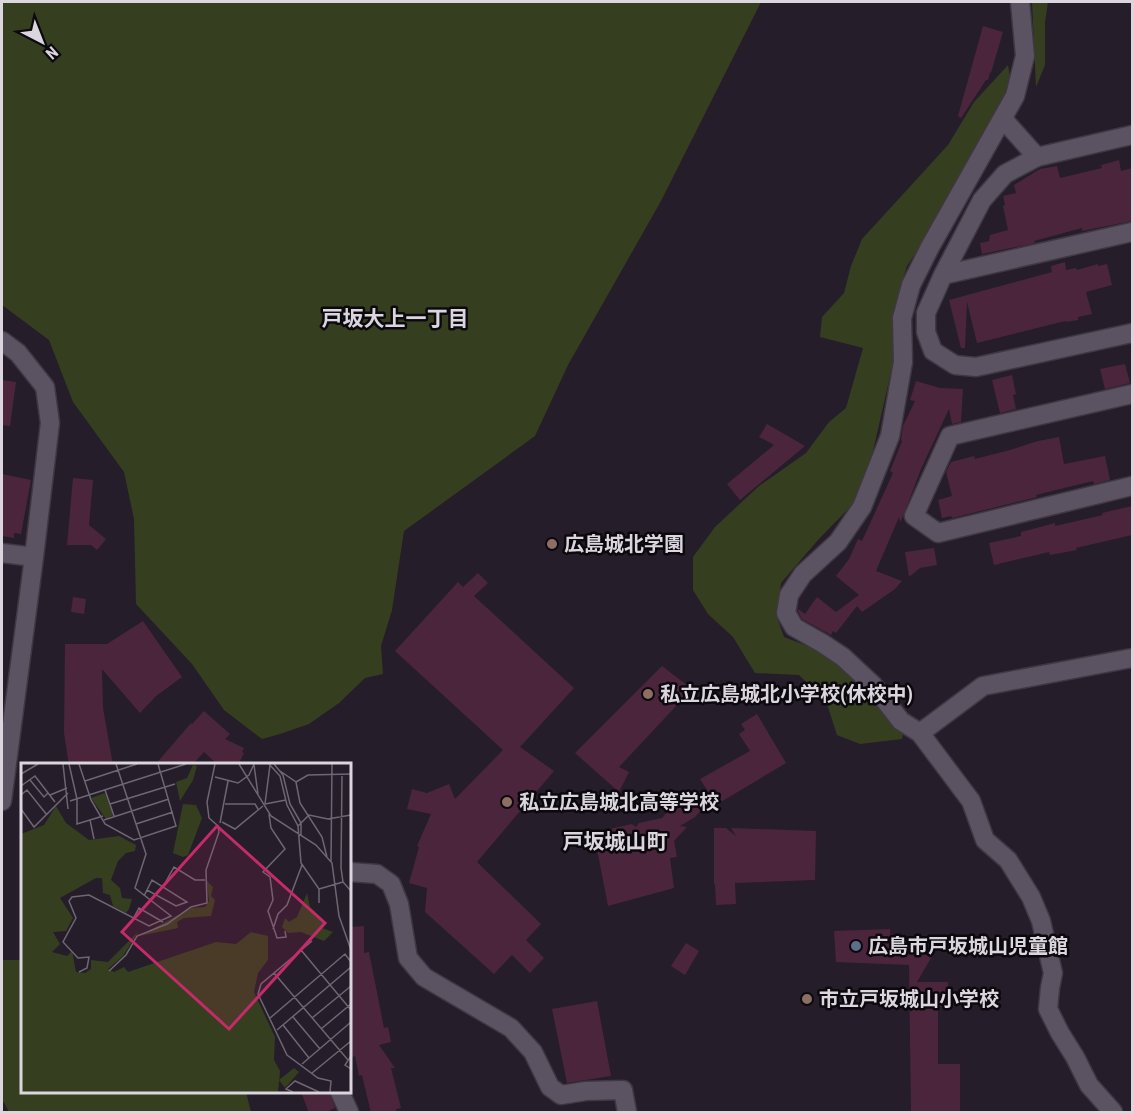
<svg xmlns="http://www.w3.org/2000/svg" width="1134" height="1114" font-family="'Roboto Condensed','Noto Sans JP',sans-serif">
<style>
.green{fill:#353f1f}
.building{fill:#4b253c}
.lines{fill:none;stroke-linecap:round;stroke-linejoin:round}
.minor-casing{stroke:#3f3843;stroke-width:21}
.minor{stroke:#5c5362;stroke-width:18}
.education-dot{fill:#8d6e63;stroke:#0c090e;stroke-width:2}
.service-dot{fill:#5c6f8a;stroke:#0c090e;stroke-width:2}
.labels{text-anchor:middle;stroke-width:5;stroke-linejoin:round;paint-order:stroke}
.poi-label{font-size:20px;font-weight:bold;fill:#dbd5de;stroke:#0c090e;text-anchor:start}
.neighbourhood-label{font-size:21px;font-weight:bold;fill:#dbd5de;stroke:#0c090e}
.inset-road{fill:none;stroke:#6e6772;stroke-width:1.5}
.view{fill:#c42b68;fill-opacity:0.15;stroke:#c42b68;stroke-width:3}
.inset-edge{fill:none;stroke:#dbd5de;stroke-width:3}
</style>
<rect width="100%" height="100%" fill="#251d2a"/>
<path class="green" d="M2 2H761L661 201 568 365 535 436 404 531 392 610 381 646 383 674 365 678 339 703 309 724 280 734 262 739 224 710 192 664 136 604 134 519 124 472 73 402 49 340 2 305Z
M1032 2H1048L1045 22V65L1036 87Z
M1008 65 1010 77 1002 105 943 212 907 266 895 305 894 359 870 464 854 503 818 540 781 583 777 617 784 637 818 650 859 679 905 726 902 739 860 744 837 735 826 701 799 675 755 673 733 637 708 614 693 590V557L715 527 759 486 806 453 829 422 846 408 863 348 820 337 822 317 844 293 851 266 862 239 948 145 974 102Z
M2 960H22V1092H246L251 1112H9L2 1099Z"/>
<path class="building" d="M983 26 1003 32 991 73 990 72 988 80H986L961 118 958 116Z
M1119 160 1121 171 1132 168V221L1082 231V228L1034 241 1035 243 982 254 980 243 989 241 990 235 1008 230 1003 206 1005 205 1003 196 1016 193 1014 185 1040 169 1057 166 1060 178 1102 168 1101 165Z
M1065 262 1066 270 1076 268 1077 270 1098 264V266L1107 264 1112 285 1086 292 1092 314 1078 317V320L1066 322 1065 321 977 343 967 302 965 348H961L949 300 1052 272 1051 266Z
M1125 364 1130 383 1105 389 1100 369Z
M1012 375 1016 394 1013 395 1016 409 1000 413 992 380Z
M2 380 16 382 10 426 2 425Z
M916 381 940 388 963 389 961 422 952 424 949 409 921 469 903 516 900 522 899 517 876 571 902 581 895 589 862 612 857 606 836 633 833 631 831 635 802 619 798 611V609L805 614 817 597 836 612 859 595 836 576 849 559 858 539 862 541 893 473 890 471 902 441 901 440 903 426 915 401 910 400Z
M767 424 805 446 740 500 727 484 774 445 759 437Z
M1059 437 1064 464 1105 456 1110 480 1094 484 1093 481 1036 495 1037 497 952 518 951 516 942 518 938 500 952 496 946 472 951 462 974 456 975 459 1010 450 1038 441Z
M2 474 31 480 21 534 14 533V538L2 536Z
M73 478 93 480 89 525 106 539 97 550 91 545H67Z
M1132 506V535L1076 548 1077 550 1050 555 1049 552 994 565 989 543 1021 536V532L1040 527 1055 523V526L1103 515 1102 513Z
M934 548 937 565 920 568 909 577 905 552Z
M478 573 488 583 474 596 574 688 520 747 554 771 477 862 541 924 526 940 544 958 530 973 512 955 494 974 425 912 427 888 409 883 419 847 417 846 431 814 407 809 412 789 427 793 449 784 455 799 503 750 395 651 458 582 463 587Z
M73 597 86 599 84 614 71 612Z
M143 621 182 677 156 696 140 713 102 669 103 708 113 765H69L64 733 65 644H107Z
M662 666 692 689 619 767 629 772 619 792 575 753Z
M204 711 230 734 225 739 244 748 242 752 244 753 238 765H218L204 752 192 765H155L191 723 192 724Z
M757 714 786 763 714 806V795L712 798 700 779 750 751 739 734 745 730 741 724Z
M683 794 702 809 695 817 680 826 687 827 674 841 677 857 670 858 674 888 608 906 598 854 592 833 632 824 636 827 639 823 662 818Z
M714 828H726L736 836 731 828 816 831 815 880 735 883 736 904 716 905 715 884H714Z
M364 926V953L369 952 384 1028 388 1027 391 1042 379 1045 395 1068H391L401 1108 396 1109V1113H371L362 1075 359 1076 355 1056 350 1058V927Z
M890 929 891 943 906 944 931 958 917 982H948V1007H938V1064H960V1113H911L909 965 836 962 834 931Z
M686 943 699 951 685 975 671 966Z
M597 1001 611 1076 567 1083 552 1009Z
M301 1092H329L335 1108 324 1113H309Z"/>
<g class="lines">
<defs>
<path id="minor" d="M1020 2 1025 56 1015 96 930 247 911 285 902 318 903 362 890 436 862 507 838 542 803 574 789 595 786 613 794 627 822 643 843 657 873 685 901 721 920 733 971 801 985 840 1008 860 1031 897 1041 921 1053 973 1050 988 1048 1009 1060 1033 1075 1057 1089 1085 1113 1112
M1003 119 1037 157
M1132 135 1037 157 1005 174 982 200 943 275 926 313V332L933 351 955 365 976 367 1132 333
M943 275 1132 232
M2 341 18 353 45 387 50 423 34 557 2 801
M1132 394 950 436 914 516 938 533 1132 486
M2 553 34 557
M920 733 983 686 1132 658
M350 872 377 874 391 884 399 904 408 958 424 977 511 1028 533 1052 550 1087 561 1095 586 1091 623 1090 627 1112
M340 1092 349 1112"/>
</defs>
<use href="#minor" class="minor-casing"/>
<use href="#minor" class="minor"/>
</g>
<g class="education-dot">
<circle cx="552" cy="544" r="6"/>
<circle cx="648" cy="694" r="6"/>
<circle cx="507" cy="802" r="6"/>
<circle cx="807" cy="999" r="6"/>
</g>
<circle class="service-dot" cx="856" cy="946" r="6"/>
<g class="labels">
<g class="poi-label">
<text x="564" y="551">広島城北学園</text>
<text x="660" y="701">私立広島城北小学校(休校中)</text>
<text x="519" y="809">私立広島城北高等学校</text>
<text x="868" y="953">広島市戸坂城山児童館</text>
<text x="819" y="1006">市立戸坂城山小学校</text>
</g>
<g class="neighbourhood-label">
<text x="395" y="326">戸坂大上一丁目</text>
<text x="615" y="849">戸坂城山町</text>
</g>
</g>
<g transform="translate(21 763)">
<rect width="330" height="330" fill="#251d2a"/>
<path d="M172 2 176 3 172 17 159 38 155 19 166 15ZM84 30 92 52 85 56 70 35ZM162 41 175 42 181 55 167 92 162 94 152 90ZM35 43 45 60 68 77 98 73 115 82 114 88 105 90 97 98 90 117 99 125 101 135 111 136 108 146 105 150 92 143 89 132 82 130 81 115H75L39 135 52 155 45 168 32 169 39 181 31 189 46 193 51 188 55 209 64 210 70 206V197L87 199 117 169 102 193 87 206 93 209 103 204 107 209 195 179 215 181 230 169 247 173V197L237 210 233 229 254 274 253 297 259 308 257 329H0V71L23 62ZM186 118 192 124 190 133 194 137 190 153 163 155 156 159 157 165 118 173 170 145 184 144 188 138ZM286 130 289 144 303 157 301 165 312 169 303 178 280 169 267 170 261 164 264 155 268 159 276 154ZM273 305 278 309 264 325 258 317Z" fill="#353f1f"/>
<path class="inset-road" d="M42 1 47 46M48 1 56 36V61L82 53M58 1 70 37 84 61 113 77 155 63 137 1M218 1 250 53 295 82 311 100 318 153 330 187M248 1 259 13 266 42 277 63M253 1 262 12 269 41 280 60V73M233 2 237 31M259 8 275 19 279 40 301 74 306 94M0 11 17 1M321 13 320 105 322 119 330 128M194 14 217 20 228 12 233 1M9 17 23 34 27 30M64 18 116 1M275 19 287 12 330 11M0 23 14 13 34 39M84 27 93 53M0 32 6 27 26 52M29 32 46 25M49 38 165 1M89 41 154 21M204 41H234L237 46M244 41 249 2M244 41 265 37M0 46 13 64 47 30M248 51 250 65 264 86 242 109 249 114 252 137 247 148 256 175 265 174 264 168M69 57 73 76M83 57 148 36M201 59 214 66 242 43M199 60 207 18M115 61 152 49M310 99 311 1M143 122 153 104 174 117H184M298 126 322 119M123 133 131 117 166 139 155 143 126 127M298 140V126L280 100 277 63 288 52 307 56 330 52M112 156 118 145 142 159M252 166 257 151 266 142 281 102M291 178 240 221 237 231 266 292 297 315 310 318 309 329M280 187 330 247M88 208 105 192 116 173 146 161 170 144 186 140 185 107 198 69 197 63 188 55 186 39 194 1M58 209 66 205 68 194 57 195 42 179 55 155 48 138 51 134 68 132 128 163 150 153 114 125 125 91 95 1M253 210 327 297M272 254 299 286M249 255 324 191 330 199M291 255 330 223M262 262 288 295M300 266 330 241M256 267 330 204M330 293 324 302 330 306M281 301 330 259M291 310 330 278M272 329 265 326 274 318 298 329"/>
<path class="view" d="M196 63 304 160 208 266 101 169Z"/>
<rect width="330" height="330" class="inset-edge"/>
</g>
<rect width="1134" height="1114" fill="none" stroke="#dbd5de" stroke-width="6"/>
<g transform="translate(42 42) rotate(138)" stroke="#0c090e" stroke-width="4.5" paint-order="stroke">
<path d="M0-4.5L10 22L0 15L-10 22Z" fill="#dbd5de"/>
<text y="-9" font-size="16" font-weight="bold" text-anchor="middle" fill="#dbd5de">N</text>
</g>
</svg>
